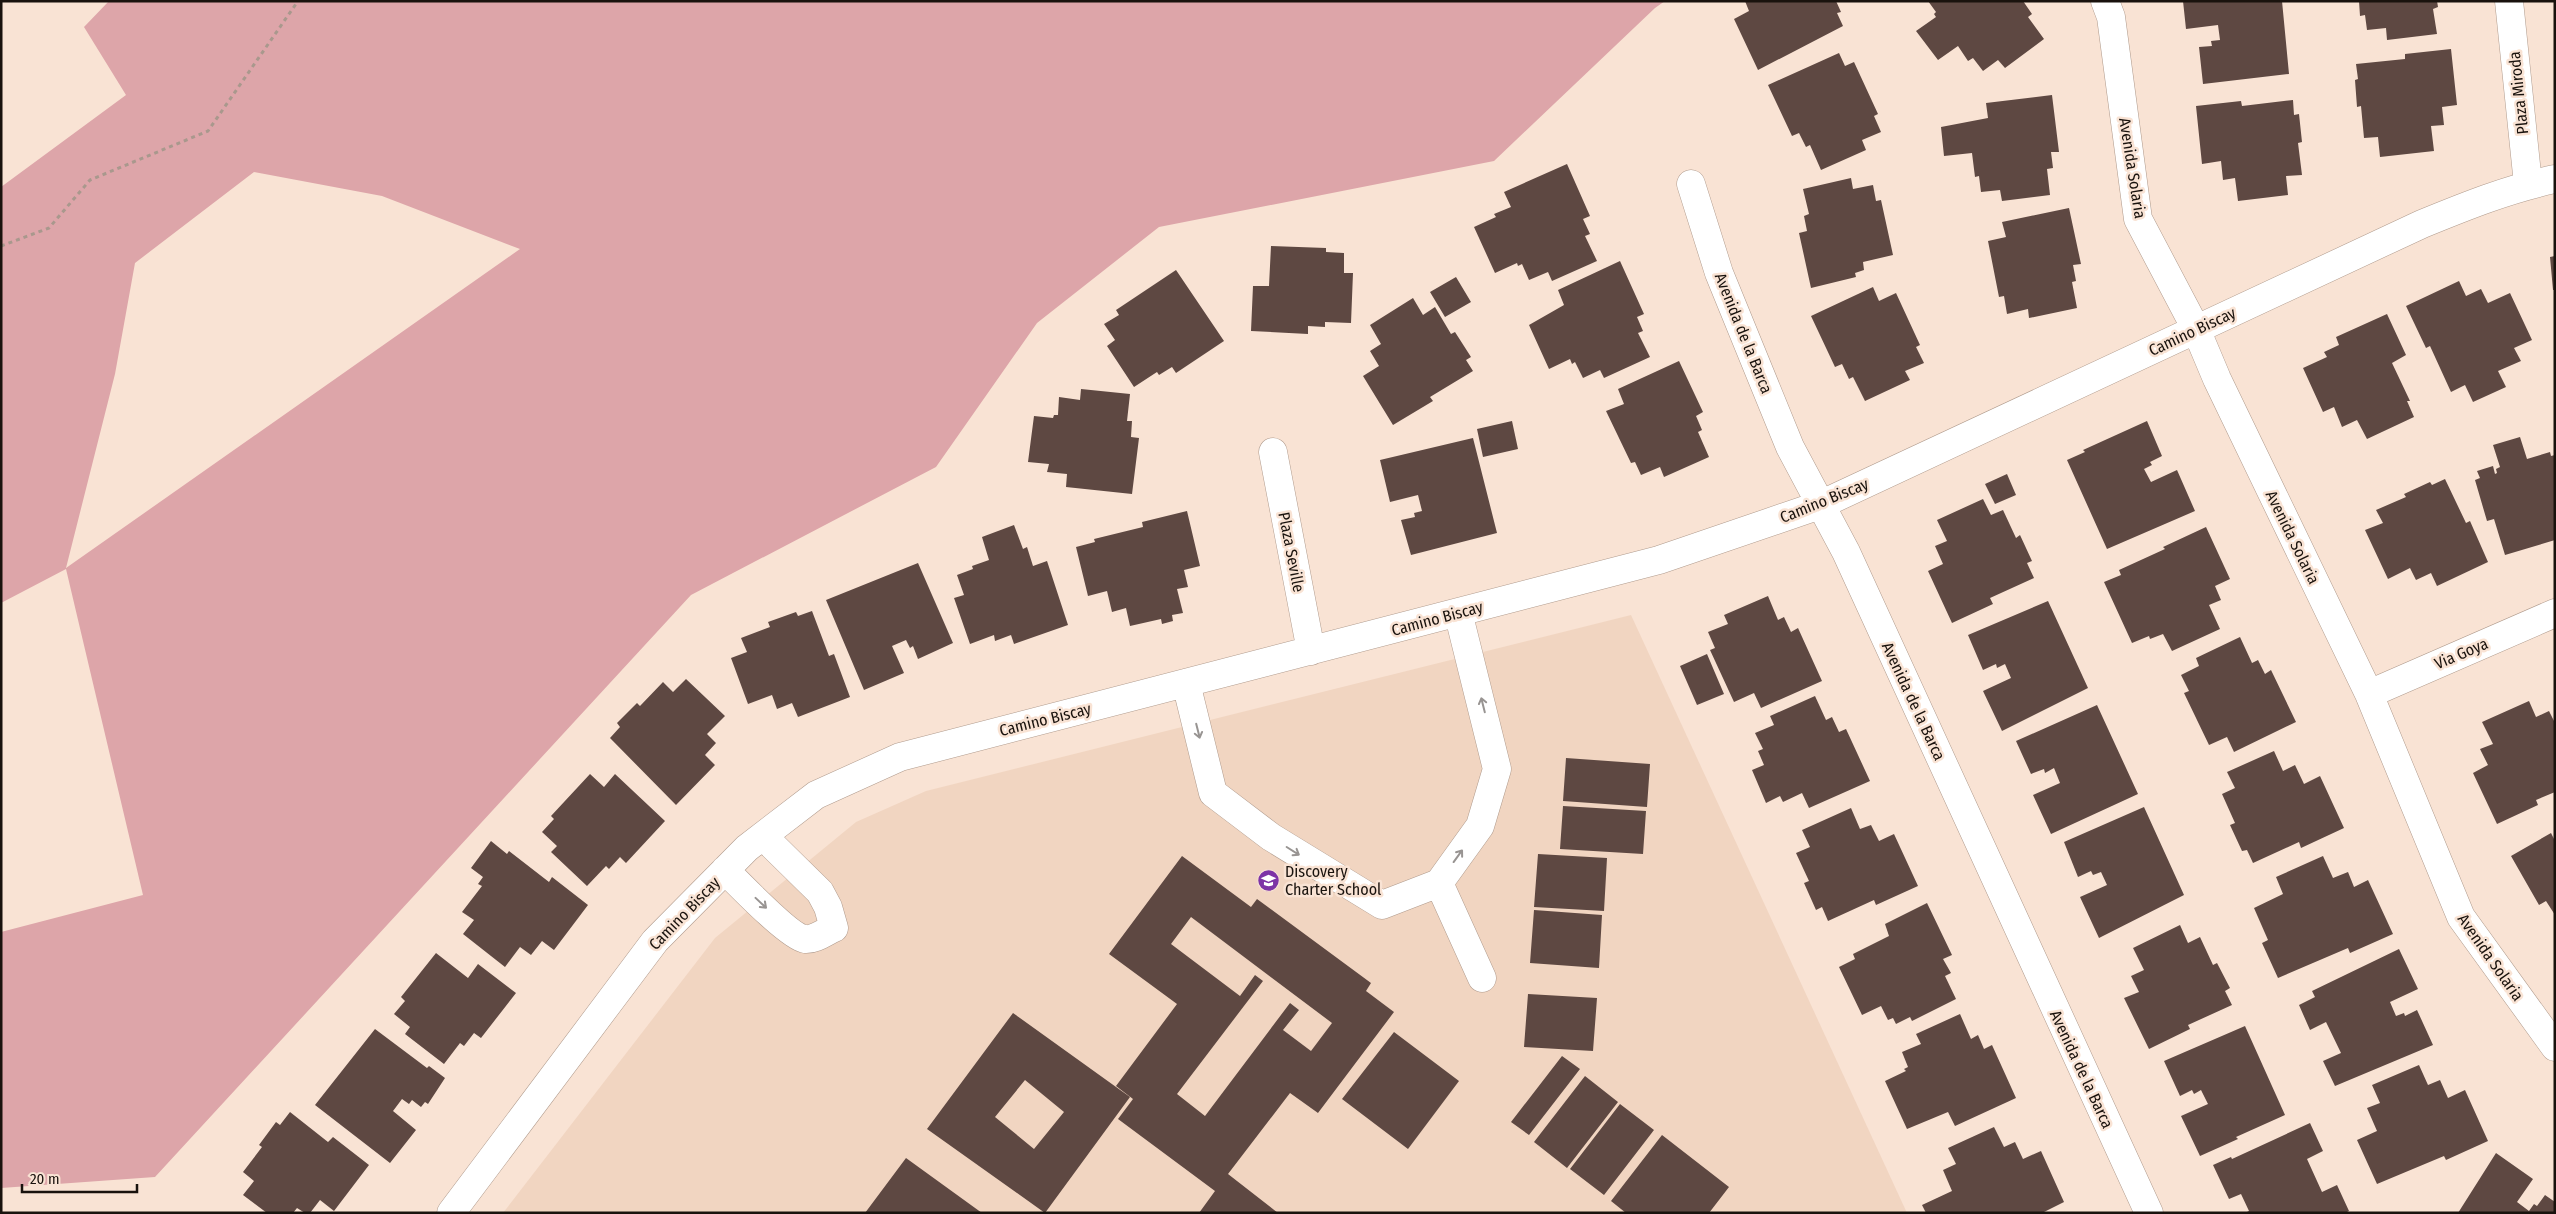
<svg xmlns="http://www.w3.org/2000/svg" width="2556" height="1214" font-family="'Fira Sans Condensed',sans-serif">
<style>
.built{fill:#f1d5c1}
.green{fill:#dda5a9;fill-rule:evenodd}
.building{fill:#5e4842;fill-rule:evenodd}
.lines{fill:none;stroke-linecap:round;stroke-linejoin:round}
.minor-casing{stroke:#b09b8d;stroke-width:29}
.path{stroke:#a9988d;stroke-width:3;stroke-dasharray:4 4;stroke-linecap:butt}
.minor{stroke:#fff;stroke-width:28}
.oneway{stroke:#989492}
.labels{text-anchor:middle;stroke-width:5;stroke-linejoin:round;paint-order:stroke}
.street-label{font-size:16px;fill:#19120d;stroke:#f9e3d4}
.poi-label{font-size:16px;fill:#19120d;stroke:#f9e3d4;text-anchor:start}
</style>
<rect width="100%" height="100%" fill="#f9e3d4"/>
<path class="built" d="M1631 615 1907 1213H503L715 938 856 822 926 791Z"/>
<path class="green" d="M109 1H1665L1655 8 1494 161 1159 227 1037 323 936 467 691 595 155 1177 1 1188V932L143 895 66 569 1 603V187L126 95 84 27ZM254 172 382 196 520 249 66 568 115 374 135 263Z"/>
<path class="building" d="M1745 1H1836L1841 12 1837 13 1843 26 1758 70 1734 19 1749 11Z
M1928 1H2023L2032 14 2028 17 2044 39 2005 68 1998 60 1983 71 1973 58 1968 61 1958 46 1938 60 1916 31 1936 17 1934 14 1936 12Z
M2183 1H2282L2289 74 2203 84 2199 47 2212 46 2211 41 2220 40 2218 25 2186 29Z
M2359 1H2437L2438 7 2433 9 2437 34 2387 40 2386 28 2367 30 2365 15 2360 16Z
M2451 49 2457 105 2442 107 2444 125 2431 126 2434 151 2380 157 2378 137 2364 138 2361 106 2357 107 2355 80 2358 79 2356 64 2405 59V54Z
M1839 53 1845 66 1854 62 1878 114 1874 116 1881 132 1862 140 1866 150 1821 170 1810 145 1806 147 1799 133 1792 136 1768 85Z
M2052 95 2059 152H2051L2053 168 2047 169 2050 195 2002 201 2000 190 1981 192 1979 176 1975 177 1972 153 1944 156 1941 127 1988 118 1986 103Z
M2293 100 2294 115 2299 114 2302 142 2298 143 2302 175 2286 176 2288 195 2238 201 2235 178 2223 180 2221 161 2202 164 2196 106 2241 101 2242 106Z
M1567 164 1590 216 1583 219 1590 234 1585 236 1597 261 1552 281 1548 272 1529 280 1522 264 1518 266 1517 263 1495 273 1474 227 1496 217 1494 214 1511 207 1504 192Z
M1851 178 1853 189 1873 185 1876 201 1881 200 1893 255 1863 262 1864 270 1855 273 1856 277 1811 288 1799 233 1807 231 1804 216 1809 214 1803 189Z
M2069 208 2081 264 2073 265 2076 281 2072 282 2077 308 2029 318 2028 309 2007 314 2004 296 1999 297 1988 241 2006 237 2002 222Z
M1271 246 1326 248V252L1344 253V273H1353L1351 323 1325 322V327L1308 326V334L1251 331 1253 286H1269Z
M2555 256V290H2553L2550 257Z
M1620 261 1644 314 1637 317 1643 331 1638 333 1650 357 1604 378 1600 370 1583 378 1575 362 1572 364 1570 359 1549 369 1529 325 1564 305 1558 290Z
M1176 270 1224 341 1176 373 1172 367 1159 375 1157 372 1134 387 1107 346 1115 340 1104 324 1119 315 1116 310Z
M1456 277 1471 302 1445 317 1430 292Z
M2459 281 2466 296 2481 289 2488 303 2510 293 2532 340 2514 348 2521 361 2498 371 2506 387 2473 402 2465 385 2451 392 2430 346 2426 348 2406 306Z
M1873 287 1879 301 1896 293 1920 345 1916 347 1924 363 1905 371 1910 380 1865 401 1853 377 1849 379 1842 364 1835 367 1811 316Z
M1413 298 1423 315 1435 307 1451 334 1455 332 1471 357 1466 360 1473 371 1430 397 1433 401 1393 425 1363 376 1379 366 1370 351 1381 344 1370 325Z
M2387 314 2406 355 2392 363 2410 401H2407L2414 417 2367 439 2357 420 2342 427 2334 407 2323 412 2303 368 2327 357 2324 352 2339 345 2336 337Z
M1679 361 1703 412 1696 416 1702 430 1698 432 1709 457 1664 477 1660 467 1641 475 1635 462 1631 463 1606 411 1624 404 1618 389Z
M1081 389 1130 394 1127 421H1132L1131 437 1139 438 1132 494 1066 487 1067 474 1047 472 1049 464 1028 462 1034 416 1053 418 1054 415H1058L1059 397 1080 400Z
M1512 421 1518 449 1483 457 1477 429Z
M2147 421 2162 456 2150 462 2152 465 2144 469 2151 482 2177 470 2195 511 2107 549 2067 460 2085 452 2083 450Z
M2520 437 2527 459 2550 452 2551 456 2555 455V540L2505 555 2494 519 2487 521 2475 480 2480 478 2477 471 2493 466 2495 474 2497 473 2496 469 2500 467 2493 445Z
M1473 438 1497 533 1411 555 1401 520 1415 517 1414 513 1422 511 1418 495 1390 502 1380 460Z
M2007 474 2016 495 1995 504 1985 484Z
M2445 479 2466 523 2470 521 2488 562 2437 586 2431 573 2416 580 2410 568 2388 579 2365 530 2383 523 2376 510 2406 497 2404 494 2430 482 2432 485Z
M1983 499 1991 515 2003 510 2016 538 2020 535 2032 561 2027 563 2034 578 1990 598 1993 604 1952 623 1928 571 1943 564 1935 546 1947 541 1937 520Z
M1187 511 1200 566 1184 570 1188 587 1177 589 1183 613 1172 615 1173 621 1162 624 1161 619 1130 626 1126 608 1112 612 1107 591 1088 596 1076 547 1095 542 1094 539 1143 527 1142 522Z
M1014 525 1023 549 1027 547 1033 566 1047 561 1068 625 1014 644 1011 635 995 641 994 635 970 644 954 598 964 595 957 575 973 569 972 566 989 560 982 537Z
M2206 527 2230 579 2215 586 2221 600 2209 605 2220 629 2172 651 2163 634 2150 639 2149 636 2132 643 2104 582 2121 575 2119 570 2165 549 2163 547Z
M918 563 953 643 918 659 913 646 910 648 906 640 892 646 904 673 864 690 826 600Z
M1768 596 1778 620 1784 617 1791 632 1798 628 1822 681 1761 708 1754 693 1734 702 1710 650 1715 648 1708 632 1728 624 1724 615Z
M2048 601 2088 688 2002 731 1983 691 2011 678 2005 664 1997 668 1996 664 1983 670 1968 635Z
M812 611 829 656 834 654 850 697 798 717 792 703 777 709 772 695 748 704 731 658 747 652 741 638 770 627 768 622 796 612 798 616Z
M2240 637 2252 663 2258 660 2265 674 2271 670 2296 722 2234 752 2227 737 2209 745 2184 693 2189 691 2181 675 2199 666 2196 658Z
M1707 654 1724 694 1697 705 1680 666Z
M686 679 725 716 707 734 716 743 705 755 715 765 676 805 610 738 620 727 617 723 637 703 640 706 663 682 673 692Z
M1815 696 1826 720 1832 717 1839 732 1846 729 1870 781 1809 808 1802 793 1783 802 1780 796 1766 803 1752 770 1764 765 1758 751 1763 749 1755 733 1774 725 1770 716Z
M2529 701 2536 717 2549 711 2555 723V792L2536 800 2538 805 2497 824 2473 773 2488 765 2480 749 2493 744 2482 722Z
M2097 705 2138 794 2051 834 2033 795 2060 783 2054 768 2045 773 2044 769 2031 774 2016 741Z
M2274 751 2283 771 2295 765 2304 784 2320 776 2344 828 2301 848 2299 842 2253 863 2247 850 2242 851 2230 825 2235 823 2222 794 2235 788 2227 772Z
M1566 758 1650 764 1647 807 1563 801Z
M590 774 604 787 615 774 665 821 626 863 620 857 609 869 606 866 587 886 551 852 557 846 542 832 554 819 551 816Z
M1563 806 1646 811 1643 854 1560 849Z
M2144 807 2184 895 2099 938 2080 897 2107 885 2101 872 2093 875 2091 871 2078 877 2064 842Z
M1851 808 1860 829 1871 825 1879 841 1894 834 1918 886 1876 905 1874 900 1828 921 1822 907 1816 910 1804 883 1809 881 1796 853 1810 847 1802 830Z
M2551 833 2555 841V915L2546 901 2539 905 2511 856Z
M491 841 507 854 509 851 549 882 552 877 588 905 554 950 542 941 531 955 520 947 505 967 463 934 474 920 462 912 482 886 478 884 483 877 471 868Z
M1538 854 1607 858 1604 911 1534 907Z
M1182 856 1251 907 1257 899 1371 983 1366 991 1394 1012 1318 1113 1290 1093 1228 1174 1278 1213H1199L1215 1191 1118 1119 1133 1099 1116 1086 1177 1004 1109 954ZM1191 917 1332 1023 1311 1051 1283 1030 1299 1010 1290 1003 1205 1116 1177 1094 1263 981 1255 975 1240 996 1171 944Z
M2323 856 2333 878 2348 872 2354 887 2368 880 2393 934 2350 953 2348 948 2278 978 2262 943 2268 940 2254 908 2283 894 2276 877Z
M1927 903 1952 955 1943 959 1951 973 1945 976 1956 999 1912 1021 1910 1017 1896 1024 1893 1018 1888 1020 1881 1006 1862 1015 1839 967 1855 959 1853 954 1889 936 1885 924Z
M1534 910 1602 915 1599 968 1530 963Z
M2180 925 2188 943 2200 937 2213 965 2217 963 2230 988 2225 991 2232 1005 2188 1025 2190 1029 2149 1049 2124 998 2139 992 2131 976 2144 970 2133 948Z
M2399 949 2418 989 2390 1002 2396 1016 2404 1013 2405 1016 2417 1010 2433 1045 2335 1086 2323 1061 2341 1053 2326 1022 2310 1030 2299 1005 2315 997 2312 991Z
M436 953 468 978 478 964 516 993 481 1038 474 1033 464 1046 460 1043 444 1064 405 1034 410 1027 394 1014 405 1001 401 997Z
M1528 994 1597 998 1593 1051 1524 1047Z
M1013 1013 1130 1097 1045 1213 927 1129ZM1025 1080 1064 1112 1034 1149 995 1117Z
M1960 1014 1971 1039 1978 1035 1984 1049 1992 1045 2016 1098 1955 1126 1948 1112 1907 1129 1885 1081 1906 1071 1904 1069 1908 1067 1902 1052 1921 1044 1916 1034Z
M2245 1026 2285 1115 2236 1137 2238 1139 2200 1156 2181 1116 2208 1104 2201 1090 2194 1094 2192 1090 2180 1096 2164 1061Z
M375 1029 427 1068 429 1066 445 1078 428 1104 425 1102 421 1107 412 1100 409 1104 402 1099 393 1111 416 1130 390 1163 315 1105Z
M1394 1032 1459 1081 1408 1149 1342 1099Z
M1562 1056 1580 1069 1529 1135 1511 1122Z
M2419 1065 2428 1085 2440 1080 2448 1098 2465 1090 2488 1141 2446 1160 2444 1156 2377 1184 2357 1140 2377 1131 2367 1108 2380 1103 2372 1085Z
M1585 1076 1618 1102 1567 1168 1534 1142Z
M1620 1104 1654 1130 1604 1195 1570 1169Z
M290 1112 328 1142 333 1137 369 1165 334 1211 320 1200 310 1213H305L297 1208 293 1213H267L243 1195 254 1181 243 1172 262 1147 259 1145 276 1122 280 1125Z
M2310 1123 2323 1151 2307 1159 2322 1192 2337 1185 2349 1211 2345 1213H2245L2249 1211 2241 1194 2229 1199 2213 1165 2231 1157 2232 1159Z
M1994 1127 2004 1147 2015 1142 2023 1159 2041 1151 2064 1202 2042 1213H1926L1922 1205 1952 1191 1943 1170 1956 1164 1948 1148Z
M1662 1135 1729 1187 1709 1213H1626L1611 1201Z
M2496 1153 2533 1179 2517 1202 2529 1211 2534 1204 2537 1206 2545 1195 2555 1202V1213H2458Z
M906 1158 982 1213H865Z"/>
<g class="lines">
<defs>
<path id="minor" d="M2105 1 2111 17 2138 219 2196 329 2217 379 2369 694 2461 917 2555 1047
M2509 1 2528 184
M1691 184 1719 273 1790 447 1846 552 2149 1213
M1273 452 1311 651
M1186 683 1213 793 1271 837 1382 905 1439 883 1480 826 1497 769 1458 612
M2369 694 2555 613
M725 870C738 883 790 937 805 939 814 940 825 932 834 928L828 907 820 892 763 836
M1439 883 1482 978
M451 1213 655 941 747 848 816 795 900 757 1659 560 1820 505 2422 224C2466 206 2508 189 2555 179"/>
</defs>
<use href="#minor" class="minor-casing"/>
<path class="path" d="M1 246 49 228 90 180 208 131 298 1"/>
<use href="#minor" class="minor"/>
</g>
<defs><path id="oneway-shaft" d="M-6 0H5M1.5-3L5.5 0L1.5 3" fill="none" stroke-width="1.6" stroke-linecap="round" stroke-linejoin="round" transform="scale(1.25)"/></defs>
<g class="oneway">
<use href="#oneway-shaft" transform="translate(1483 705) rotate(-104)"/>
<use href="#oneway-shaft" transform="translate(1198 731) rotate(76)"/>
<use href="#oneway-shaft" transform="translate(1293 851) rotate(32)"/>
<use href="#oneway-shaft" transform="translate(1458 856) rotate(-54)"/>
<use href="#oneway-shaft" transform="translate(761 903) rotate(43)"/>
</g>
<defs>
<symbol id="school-disc" viewBox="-11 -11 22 22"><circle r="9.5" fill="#7d33a6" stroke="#f9e3d4"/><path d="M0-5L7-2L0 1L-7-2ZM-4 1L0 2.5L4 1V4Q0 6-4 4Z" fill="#fff"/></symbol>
</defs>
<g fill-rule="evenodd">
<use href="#school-disc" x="1256" y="868" width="25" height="25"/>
</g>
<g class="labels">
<g class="street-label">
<text transform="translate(2518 93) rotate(-96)" y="6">Plaza Miroda</text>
<text transform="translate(2133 168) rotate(81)" y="6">Avenida Solaria</text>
<text transform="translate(2192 331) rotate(-25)" y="6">Camino Biscay</text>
<text transform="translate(1744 333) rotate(68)" y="6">Avenida de la Barca</text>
<text transform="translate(1824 500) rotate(-22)" y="6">Camino Biscay</text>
<text transform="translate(2293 537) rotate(64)" y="6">Avenida Solaria</text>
<text transform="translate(1292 552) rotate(79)" y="6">Plaza Seville</text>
<text transform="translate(1437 618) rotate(-15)" y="6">Camino Biscay</text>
<text transform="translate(2461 653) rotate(-23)" y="6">Via Goya</text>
<text transform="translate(1914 701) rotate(65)" y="6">Avenida de la Barca</text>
<text transform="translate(1045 719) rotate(-14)" y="6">Camino Biscay</text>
<text transform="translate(684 913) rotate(-46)" y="6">Camino Biscay</text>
<text transform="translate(2491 957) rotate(55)" y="6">Avenida Solaria</text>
<text transform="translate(2082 1069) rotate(65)" y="6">Avenida de la Barca</text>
</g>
<g class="poi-label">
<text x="1285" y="877">Discovery<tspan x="1285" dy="18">Charter School</tspan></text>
</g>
</g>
<rect width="2556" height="1214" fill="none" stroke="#19120d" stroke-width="5"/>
<path d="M22 1184v8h115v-8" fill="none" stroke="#19120d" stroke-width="2.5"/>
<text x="30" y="1184" font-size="15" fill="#19120d" stroke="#f9e3d4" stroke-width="4" paint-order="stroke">20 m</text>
</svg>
